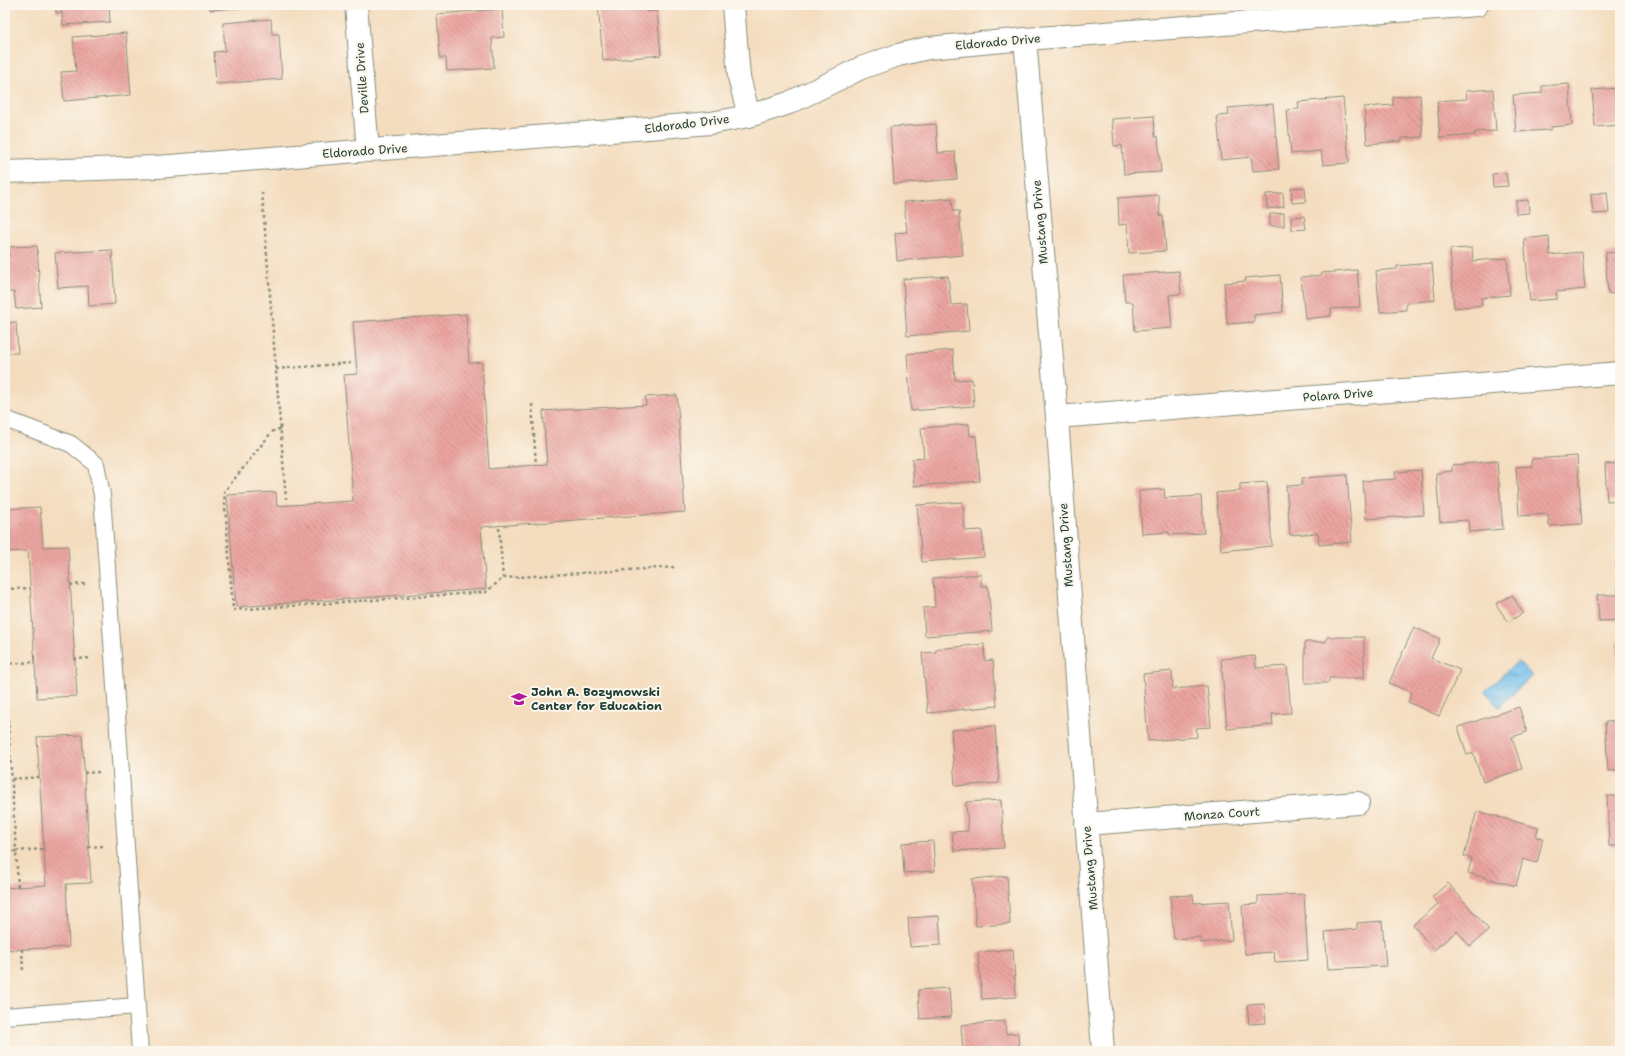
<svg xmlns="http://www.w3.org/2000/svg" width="1625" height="1056" font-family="'Shantell Sans',sans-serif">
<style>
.water{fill:url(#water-waves);stroke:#4a7e91}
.building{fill:url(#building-back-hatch)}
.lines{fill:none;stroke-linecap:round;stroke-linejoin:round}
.lane-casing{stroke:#8a8d7a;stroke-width:18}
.street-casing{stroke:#8a8d7a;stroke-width:24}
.path{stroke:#8a8d7a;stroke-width:2.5;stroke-dasharray:3 3;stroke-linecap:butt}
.lane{stroke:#fff;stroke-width:16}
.street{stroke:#fff;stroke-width:22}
.labels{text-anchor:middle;stroke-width:4;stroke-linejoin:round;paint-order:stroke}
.street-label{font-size:12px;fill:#1f3d34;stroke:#fbf7ec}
.poi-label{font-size:12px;font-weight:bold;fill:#1f3d34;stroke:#fbf7ec;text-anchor:start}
</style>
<defs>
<pattern id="water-waves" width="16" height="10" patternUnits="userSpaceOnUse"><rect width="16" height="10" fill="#75c0ee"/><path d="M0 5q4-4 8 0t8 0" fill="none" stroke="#5f9dc2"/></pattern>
<pattern id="building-back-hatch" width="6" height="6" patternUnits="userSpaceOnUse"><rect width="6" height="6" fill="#eca5a1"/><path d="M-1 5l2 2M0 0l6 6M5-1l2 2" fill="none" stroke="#bf8884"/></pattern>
</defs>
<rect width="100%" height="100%" fill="#fbf7ec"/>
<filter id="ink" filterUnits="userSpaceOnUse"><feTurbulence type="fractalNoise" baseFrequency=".025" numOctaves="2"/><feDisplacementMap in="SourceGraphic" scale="8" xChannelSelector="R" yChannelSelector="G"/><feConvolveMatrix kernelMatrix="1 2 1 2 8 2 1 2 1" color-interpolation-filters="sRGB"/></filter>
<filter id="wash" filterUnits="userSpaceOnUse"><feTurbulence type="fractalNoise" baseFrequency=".012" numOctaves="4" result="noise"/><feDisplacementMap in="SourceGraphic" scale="16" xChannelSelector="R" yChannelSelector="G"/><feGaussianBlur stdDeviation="0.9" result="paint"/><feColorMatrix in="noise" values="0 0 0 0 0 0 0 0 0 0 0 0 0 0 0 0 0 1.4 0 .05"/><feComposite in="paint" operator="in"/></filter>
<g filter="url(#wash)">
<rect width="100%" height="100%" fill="#f4ddbf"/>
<path class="water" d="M1518 661 1532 676 1499 707 1485 691Z"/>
<g id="blocks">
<path class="building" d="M56 5H109L110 22 63 25 62 12 56 13Z
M210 5H260V6L210 10Z
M598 5H645L646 12 657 11 661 55 603 61Z
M502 9 504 37 492 38 494 68 447 71 446 58H440L437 14Z
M271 19 272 34H279L282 79 216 84 214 52 225 51 223 23Z
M126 33 131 95 64 101 61 72 76 71 73 37Z
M1569 84 1572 125 1551 127V130L1516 132 1513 95 1542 93V86Z
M1620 88V125L1595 127 1592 90Z
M1493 89 1496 131 1475 132V135L1440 138 1437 101 1467 99 1466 91Z
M1420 95 1423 137 1402 138V141L1367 144 1364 107 1393 105V97Z
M1343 98 1349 163 1323 165 1321 151 1291 154 1287 110 1299 109 1298 102Z
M1273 104 1279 169 1253 171 1251 157 1221 160 1217 116 1229 115 1228 108Z
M1154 116 1155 137H1158L1161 172 1124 174 1122 145 1114 146 1112 119Z
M936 124 938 153 955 152 957 179 894 184 890 127Z
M1506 173 1508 186 1493 187 1492 174Z
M1305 187 1306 202 1292 203 1291 188Z
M1607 192 1609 213 1593 214 1591 194Z
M1283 193 1284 207 1267 209 1266 194Z
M1159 195 1160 216H1163L1166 251 1129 253 1127 224 1119 225 1118 198Z
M952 198 953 211H959L963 255 897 261 895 233 907 232 904 202Z
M1528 200 1529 213 1516 214V201Z
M1284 213V226H1270V214Z
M1304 216 1306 229 1292 230 1291 217Z
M1549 236 1550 255 1582 252 1585 289 1556 292 1557 299 1530 301 1524 239Z
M37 246 41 307 16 309 14 292H5V257H9L8 247Z
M1472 248 1473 261 1507 258 1510 295 1481 298 1482 305 1454 308 1450 249Z
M112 250 115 304 89 306 88 286 58 288 55 253Z
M1620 252V293L1608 294 1605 253Z
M1432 263 1435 300 1406 303V310L1380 312 1376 271 1397 269V266Z
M1357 270 1360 307 1331 309V316L1305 319 1301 277 1322 275V273Z
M1179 271 1181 294 1169 295 1172 328 1135 331 1133 302H1125L1123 275Z
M1280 275 1283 312 1254 315V322L1227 324 1224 283 1246 281 1245 278Z
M948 276 951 305 967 304 969 331 907 336 903 279Z
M466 314 469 363 482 362 489 469 547 464 543 411 646 405 645 397 677 395 685 512 481 527 486 589 236 607 227 495 276 492 277 506 353 501 344 375 357 374 353 322Z
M16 322 18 353H5V323Z
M953 350 955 380 972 379 974 406 911 411 907 354Z
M969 424 970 436H976L980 481 914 486 912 459 924 458 921 428Z
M1577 456 1582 524 1549 526 1548 514 1519 516 1516 467 1532 466V459Z
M1497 461 1503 529 1469 532 1468 520 1440 522 1436 473 1452 471V465Z
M1620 463V500L1607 501 1605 464Z
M1421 470 1424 515 1366 519 1363 481 1395 479V472Z
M1347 475 1352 542 1319 545 1318 533 1290 535 1286 486 1302 485V478Z
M1267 482 1272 546 1221 551 1216 493 1240 491V484Z
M1164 489 1165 498 1201 496 1204 533 1169 535V532L1142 534 1139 491Z
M963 502 965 531 982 530 984 557 922 562 917 505Z
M40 507 43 547 68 546 77 696 37 698 28 551 5 552V509Z
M1616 563H1620V620L1599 621 1597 595H1618Z
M981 574V586H988L992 631 925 636 923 608 935 607 933 578Z
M1512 595 1523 613 1508 622 1496 604Z
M1414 627 1440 639 1431 658 1460 670 1439 716 1408 702 1412 693 1389 683Z
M1327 637H1364V678H1329V683H1305V642H1326Z
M1617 641H1620V667H1619Z
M984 644 985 661 993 660 997 706 928 713 922 653 936 652V649Z
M1255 656 1256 668 1287 666 1291 713 1272 714 1273 725 1227 729 1221 659Z
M1172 671 1173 689 1207 686 1211 727 1196 728 1197 737 1148 741 1143 674Z
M1519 707 1527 732 1512 737 1522 769 1483 782 1473 753 1467 755 1458 727Z
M1620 721V770L1608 771 1605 722Z
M995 726 999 783 955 786 951 730Z
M82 735 91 883 66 884 69 947 5 950V888L46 885 37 737Z
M1607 796H1620V846H1609Z
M1001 800 1004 848 954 851 952 832 968 831 966 802Z
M1477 811 1538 828 1536 837 1543 838 1537 863 1523 859 1516 886 1468 873 1472 858 1464 856Z
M933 841 935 871 904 873 902 843Z
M1007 876 1010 924 976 926 972 879Z
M1448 883 1489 930 1470 946 1457 931 1434 950 1413 925 1438 904 1432 897Z
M1304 894 1308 960 1275 962 1274 952 1245 954 1242 905 1258 904V896Z
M1193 895 1194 903 1229 901 1232 940 1200 943V937L1174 939 1170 896Z
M939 916 941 945 910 947 908 918Z
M1382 921 1386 966 1328 969 1325 932 1357 929V923Z
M1013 949 1016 997 982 999 978 952Z
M949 988 951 1017 920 1019 918 990Z
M1264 1004 1266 1023 1249 1024 1247 1005Z
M1005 1021 1006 1034 1018 1033 1019 1051H963L961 1025Z
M1611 1048V1051H1583V1050Z"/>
</g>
</g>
<g filter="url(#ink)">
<use href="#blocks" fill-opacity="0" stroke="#8a8d7a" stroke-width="1"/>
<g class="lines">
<defs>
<path id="lane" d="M5 419 71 444 96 464 102 495 140 1051
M5 1016 137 1006"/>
<path id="street" d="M356 5 368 151
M733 5 739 77 749 116
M1025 39 1057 417 1103 1051
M5 172 157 167 711 123 749 116 789 103 861 68 898 55 928 48 1025 39 1477 5
M1057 417 1620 373
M1086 824 1358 803"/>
</defs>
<use href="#lane" class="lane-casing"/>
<use href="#street" class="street-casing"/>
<path class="path" d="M262 192 286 499
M276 369 352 363
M532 404 536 465
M280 429 275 430 271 433 224 492 233 610 486 592 503 578 675 567
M5 466V465
M499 528 503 578
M70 585 85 584
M5 589 30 588
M74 659 92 658
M5 664 35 662
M5 671 16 851 5 852
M84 773 100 772
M12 779 40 777
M88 847 104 846
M18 887 16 851 44 849
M22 949 23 973"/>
<use href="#lane" class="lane"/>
<use href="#street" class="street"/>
</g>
</g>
<defs>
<symbol id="school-bare" viewBox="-9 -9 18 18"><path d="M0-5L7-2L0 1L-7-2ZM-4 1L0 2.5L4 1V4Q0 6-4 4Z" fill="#b5179e" stroke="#fbf7ec" stroke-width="2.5" paint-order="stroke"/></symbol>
</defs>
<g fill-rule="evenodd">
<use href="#school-bare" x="508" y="688" width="22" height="22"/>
</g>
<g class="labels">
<g class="street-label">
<text transform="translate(998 42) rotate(-5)" y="4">Eldorado Drive</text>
<text transform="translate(362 78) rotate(-94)" y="4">Deville Drive</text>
<text transform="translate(687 124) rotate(-7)" y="4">Eldorado Drive</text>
<text transform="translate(365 151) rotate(-4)" y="4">Eldorado Drive</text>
<text transform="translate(1040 222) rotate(-95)" y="4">Mustang Drive</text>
<text transform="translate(1338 395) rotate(-4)" y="4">Polara Drive</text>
<text transform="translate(1066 545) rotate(-94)" y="4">Mustang Drive</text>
<text transform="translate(1222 814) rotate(-4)" y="4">Monza Court</text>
<text transform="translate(1090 868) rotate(-95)" y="4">Mustang Drive</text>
</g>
<g class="poi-label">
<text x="531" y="696">John A. Bozymowski<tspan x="531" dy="14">Center for Education</tspan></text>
</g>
</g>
<rect width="1625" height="1056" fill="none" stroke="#fbf7ec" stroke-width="20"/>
</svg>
